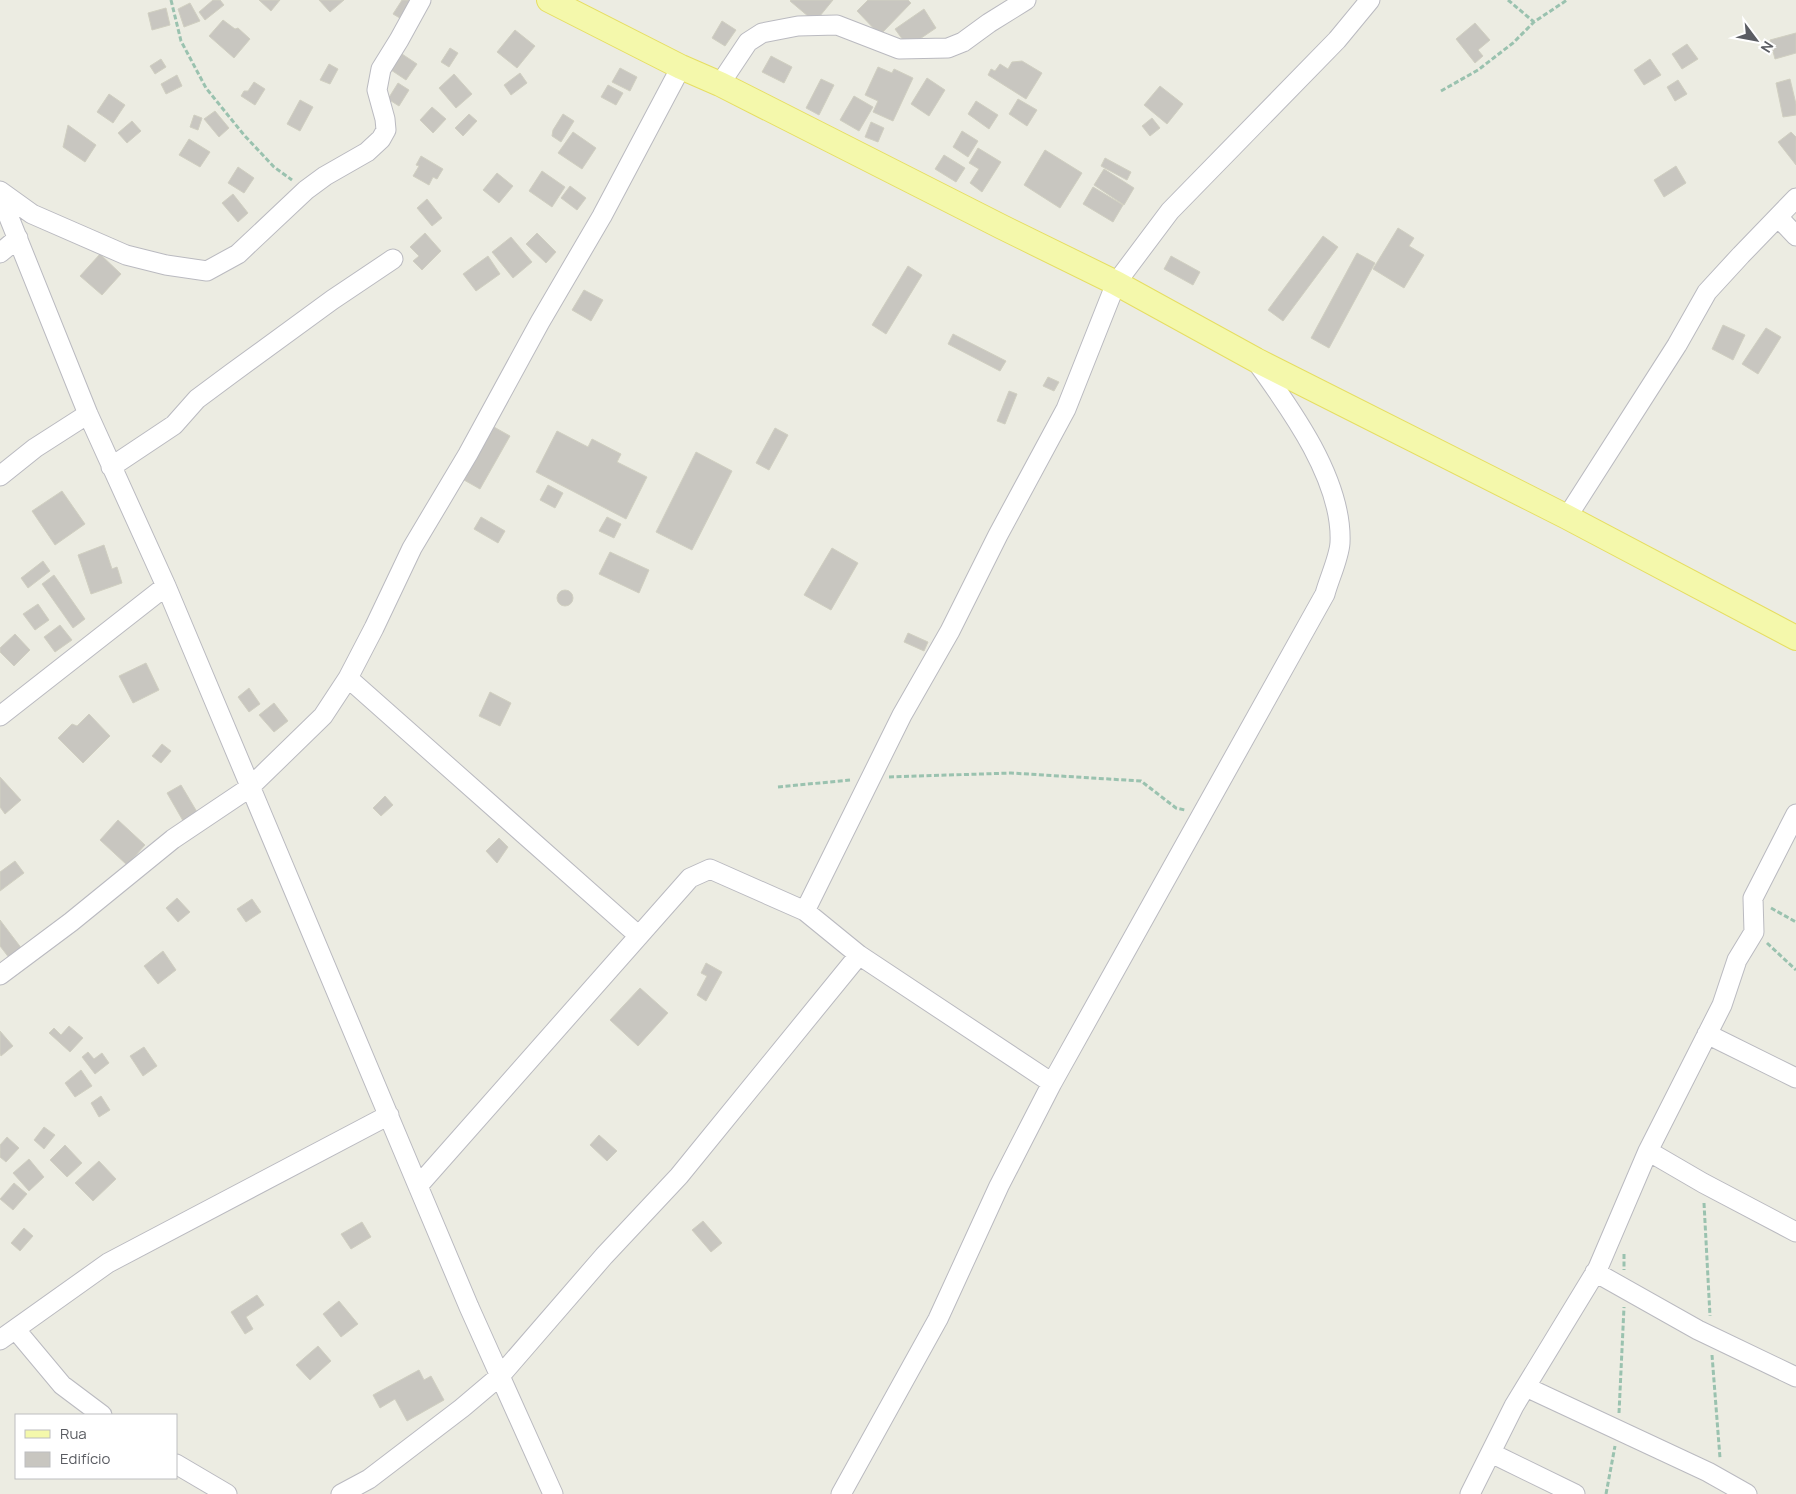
<svg xmlns="http://www.w3.org/2000/svg" width="1796" height="1494" font-family="Manrope,sans-serif">
<style>
.building{fill:#c8c6c0;stroke:#d0cfc1}
.lines{fill:none;stroke-linecap:round;stroke-linejoin:round}
.minor-casing{stroke:#babac0;stroke-width:21}
.major-casing{stroke:#e6de62;stroke-width:26}
.path{stroke:#9ac2af;stroke-width:3;stroke-dasharray:5 2.5;stroke-linecap:butt}
.minor{stroke:#fff;stroke-width:19}
.major{stroke:#f4f8ab;stroke-width:24}
</style>
<rect width="100%" height="100%" fill="#ecece2"/>
<path class="building" d="M213 0H220L224 5 205 20 199 12Z
M259 0H280L271 11Z
M319 0H344L330 12Z
M402 0H416L405 21 393 14Z
M791 0H833L815 22 790 1Z
M868 0H908L911 3 880 35 857 11Z
M190 3 200 21 184 27 178 9Z
M166 8 170 25 152 30 148 13Z
M924 9 936 28 908 47 895 29Z
M223 20 235 29 238 28 250 39 234 58 209 36Z
M722 21 736 30 725 46 712 38Z
M1475 23 1490 40 1478 50 1483 56 1475 63 1456 39Z
M515 30 535 46 517 68 497 52Z
M1796 33V53L1775 59 1770 40Z
M1687 44 1698 59 1682 69 1672 54Z
M450 48 458 53 449 67 441 62Z
M402 54 417 64 406 80 391 70Z
M771 56 792 67 784 83 762 72Z
M161 59 166 67 155 74 150 66Z
M1650 59 1661 75 1644 85 1634 70Z
M1022 61 1042 73 1026 99 988 75 991 69 995 71 1000 64 1008 69 1012 62Z
M329 64 338 69 330 84 320 80Z
M878 67 892 73 894 69 913 78 893 121 873 112 878 101 865 95Z
M620 68 637 77 630 91 612 82Z
M520 73 527 83 511 95 504 85Z
M454 74 472 94 456 108 439 88Z
M177 75 182 86 166 94 161 84Z
M927 78 945 90 929 116 911 104Z
M821 79 834 85 819 115 806 108Z
M1790 79 1796 104V115L1783 117 1776 83Z
M1678 80 1687 94 1675 101 1667 87Z
M254 82 265 89 255 105 241 96 244 91H248Z
M398 83 409 90 399 106 388 99Z
M608 85 623 93 616 105 601 97Z
M1160 86 1183 104 1167 124 1144 105Z
M109 94 125 105 113 123 97 112Z
M854 96 873 107 859 131 840 120Z
M1018 99 1037 110 1027 126 1009 114Z
M300 100 313 107 300 131 287 124Z
M976 101 998 115 989 129 968 114Z
M432 107 446 119 433 133 420 120Z
M215 111 229 128 219 137 204 119Z
M469 114 477 121 463 136 455 128Z
M563 114 574 121 561 142 552 136 553 130Z
M194 115 202 118 198 130 190 127Z
M1152 118 1160 128 1150 136 1142 126Z
M132 121 141 131 127 143 118 133Z
M871 122 884 128 878 142 865 137Z
M68 125 96 145 85 162 63 147Z
M962 131 978 141 968 157 953 147Z
M573 132 596 148 582 169 558 153Z
M1791 132 1796 137V165L1778 142Z
M189 139 210 152 200 167 179 155Z
M978 148 1001 162 982 192 970 183 979 169 969 163Z
M1045 150 1082 173 1060 208 1024 185Z
M944 155 965 168 956 182 935 169Z
M421 156 443 169 437 179 433 177 429 185 413 176 419 166 416 165Z
M1105 158 1131 172 1127 180 1101 166Z
M1676 166 1686 183 1664 197 1654 180Z
M238 167 254 178 244 193 228 183Z
M1104 169 1134 188 1124 205 1094 185Z
M542 171 565 187 552 207 529 191Z
M497 173 513 186 499 203 483 190Z
M570 186 586 198 577 210 561 198Z
M1093 187 1123 205 1113 222 1083 204Z
M233 194 248 213 238 222 222 203Z
M427 199 442 218 432 226 417 208Z
M1398 228 1414 238 1409 246 1424 255 1404 288 1373 269Z
M425 233 441 251 422 270 413 261 419 256 410 247Z
M537 233 556 252 546 263 526 244Z
M1323 236 1338 247 1283 321 1268 310Z
M511 237 532 262 513 278 492 252Z
M1357 253 1375 263 1329 348 1311 338Z
M100 254 121 274 102 295 80 276Z
M488 256 500 274 476 291 463 274Z
M1171 256 1200 272 1193 285 1164 269Z
M908 266 922 275 886 334 872 325Z
M584 290 603 300 591 321 572 310Z
M1723 325 1745 335 1733 360 1712 349Z
M1766 328 1781 337 1758 374 1742 364Z
M953 334 1006 361 1000 371 948 344Z
M1048 377 1059 382 1054 391 1043 386Z
M1009 391 1017 394 1005 424 997 421Z
M494 427 510 436 480 489 464 480Z
M775 428 788 435 769 470 756 463Z
M557 431 588 447 592 439 621 454 617 462 647 477 626 519 536 472Z
M696 452 732 471 692 550 656 532Z
M548 485 563 493 555 508 540 500Z
M62 491 85 524 55 545 32 511Z
M481 517 505 531 498 543 474 529Z
M607 517 621 524 614 538 599 531Z
M104 545 112 569 117 567 122 583 91 594 78 555Z
M832 548 858 563 831 610 804 595Z
M610 552 649 570 639 593 599 574Z
M43 561 50 571 28 588 21 578Z
M54 575 85 619 73 628 42 584Z
M557 598a8 8 0 1 1 16 0a8 8 0 1 1-16 0Z
M38 604 49 620 35 630 23 614Z
M60 625 72 640 55 652 44 637Z
M908 633 928 642 924 651 904 642Z
M15 634 30 650 14 666 0 652V648Z
M146 663 159 690 133 703 119 676Z
M249 688 260 704 249 712 238 697Z
M490 692 511 703 500 726 479 716Z
M274 703 288 721 274 732 259 715Z
M89 714 110 736 83 763 58 738 72 724 77 726Z
M162 744 171 751 161 763 152 756Z
M0 777 21 800 5 814 0 807Z
M181 785 200 817 186 826 167 793Z
M385 796 393 805 381 816 373 808Z
M118 820 145 845 127 865 100 840Z
M499 838 508 847 497 863 486 851Z
M15 861 24 873 0 891V872Z
M177 898 190 912 178 922 166 908Z
M252 899 261 912 246 922 237 909Z
M0 920 22 949 10 959 0 946Z
M163 951 176 970 158 984 144 966Z
M706 963 722 972 706 1001 697 995 707 976 701 973Z
M640 988 668 1013 638 1046 610 1020Z
M69 1026 83 1038 70 1052 49 1033 54 1028 61 1035Z
M0 1031 13 1046 1 1056 0 1054Z
M144 1047 157 1066 143 1076 130 1056Z
M88 1052 94 1059 102 1053 109 1063 95 1074 82 1057Z
M81 1070 92 1086 75 1097 65 1083Z
M101 1096 110 1110 99 1117 91 1103Z
M44 1127 55 1135 44 1149 34 1140Z
M599 1135 617 1151 607 1161 590 1145Z
M7 1137 19 1148 6 1162 0 1157V1145Z
M65 1145 82 1163 67 1177 50 1160Z
M29 1159 44 1177 29 1191 13 1173Z
M99 1161 116 1179 93 1201 75 1183Z
M14 1183 27 1194 13 1210 0 1199Z
M703 1221 722 1243 711 1252 692 1230Z
M362 1222 371 1237 351 1249 341 1234Z
M24 1228 33 1236 20 1251 11 1243Z
M257 1295 264 1305 246 1317 253 1329 245 1334 231 1312Z
M339 1301 358 1324 341 1337 323 1314Z
M318 1346 331 1361 310 1380 296 1365Z
M419 1370 424 1380 431 1376 444 1400 407 1421 395 1399 380 1408 373 1395Z"/>
<g class="lines">
<defs>
<path id="minor" d="M720 84 748 42 762 33 798 26 837 25 899 49 948 48 963 42 989 23 1026 0
M0 191 32 214 126 255 166 265 207 271 238 254 306 190 325 176 367 152 381 139 386 130 385 119 377 90 381 69 399 40 421 0
M0 195 88 414 166 586 418 1186 469 1307 553 1494
M1778 217 1796 236
M0 253 18 238
M111 467 174 425 197 399 232 373 332 300 393 259
M0 476 35 448 88 414
M1567 517 1677 345 1707 292 1741 255 1796 198
M348 678 639 936
M0 716 166 586
M805 911 902 715 950 631 998 535 1066 409 1116 283 1170 211 1337 40 1370 0
M0 975 71 922 173 839 249 788 323 716 348 678 374 628 412 548 468 454 540 322 602 216 681 67
M1707 1034 1796 1078
M1648 1151 1703 1183 1796 1232
M418 1186 690 878 710 869 805 911 859 955 1052 1083
M1595 1272 1698 1330 1796 1377
M16 1330 62 1385 102 1415
M0 1340 108 1263 389 1115
M1526 1387 1708 1472 1747 1494
M1491 1453 1575 1494
M176 1464 227 1494
M341 1494 369 1479 462 1408 501 1375 604 1256 679 1176 859 955
M841 1494 938 1319 999 1186 1052 1083 1325 594C1329 579 1339 558 1340 543 1343 481 1291 409 1256 361
M1470 1494 1514 1406 1598 1268 1648 1151 1722 1005 1737 960 1754 932 1753 898 1796 814"/>
<path id="major" d="M549 0 681 67 720 84 1002 227 1116 283 1256 360 1567 517 1796 638"/>
</defs>
<use href="#minor" class="minor-casing"/>
<use href="#major" class="major-casing"/>
<path class="path" d="M171 0 181 41 206 88 244 135 274 167 292 180
M1508 0 1534 22
M1441 91 1478 70 1513 43 1534 22 1567 0
M889 777 1011 773 1141 781 1176 808 1185 810
M778 787 850 780
M1771 908 1796 922
M1767 943 1796 970
M1704 1203 1710 1316
M1624 1254V1270
M1712 1355 1720 1458
M1619 1413 1624 1307
M1606 1494 1615 1446"/>
<use href="#minor" class="minor"/>
<use href="#major" class="major"/>
</g>
<rect x="15" y="1414" width="162" height="65" fill="#ffffff" stroke="#bdbec0"/>
<rect x="25" y="1430" width="25" height="8" fill="#f4f8ab" stroke="#bdbec0"/>
<text x="60" y="1439" font-size="15" fill="#5a5c62">Rua</text>
<rect x="25" y="1452" width="25" height="15" fill="#c8c6c0" stroke="#bdbec0"/>
<text x="60" y="1464" font-size="15" fill="#5a5c62">Edifício</text>
<g transform="translate(1756 40) rotate(122)" stroke="#ffffff" stroke-width="4" paint-order="stroke">
<path d="M0-4L9 19L0 12L-9 19Z" fill="#5a5c62"/>
<text y="-8" font-size="14" font-weight="bold" text-anchor="middle" fill="#5a5c62">N</text>
</g>
</svg>
